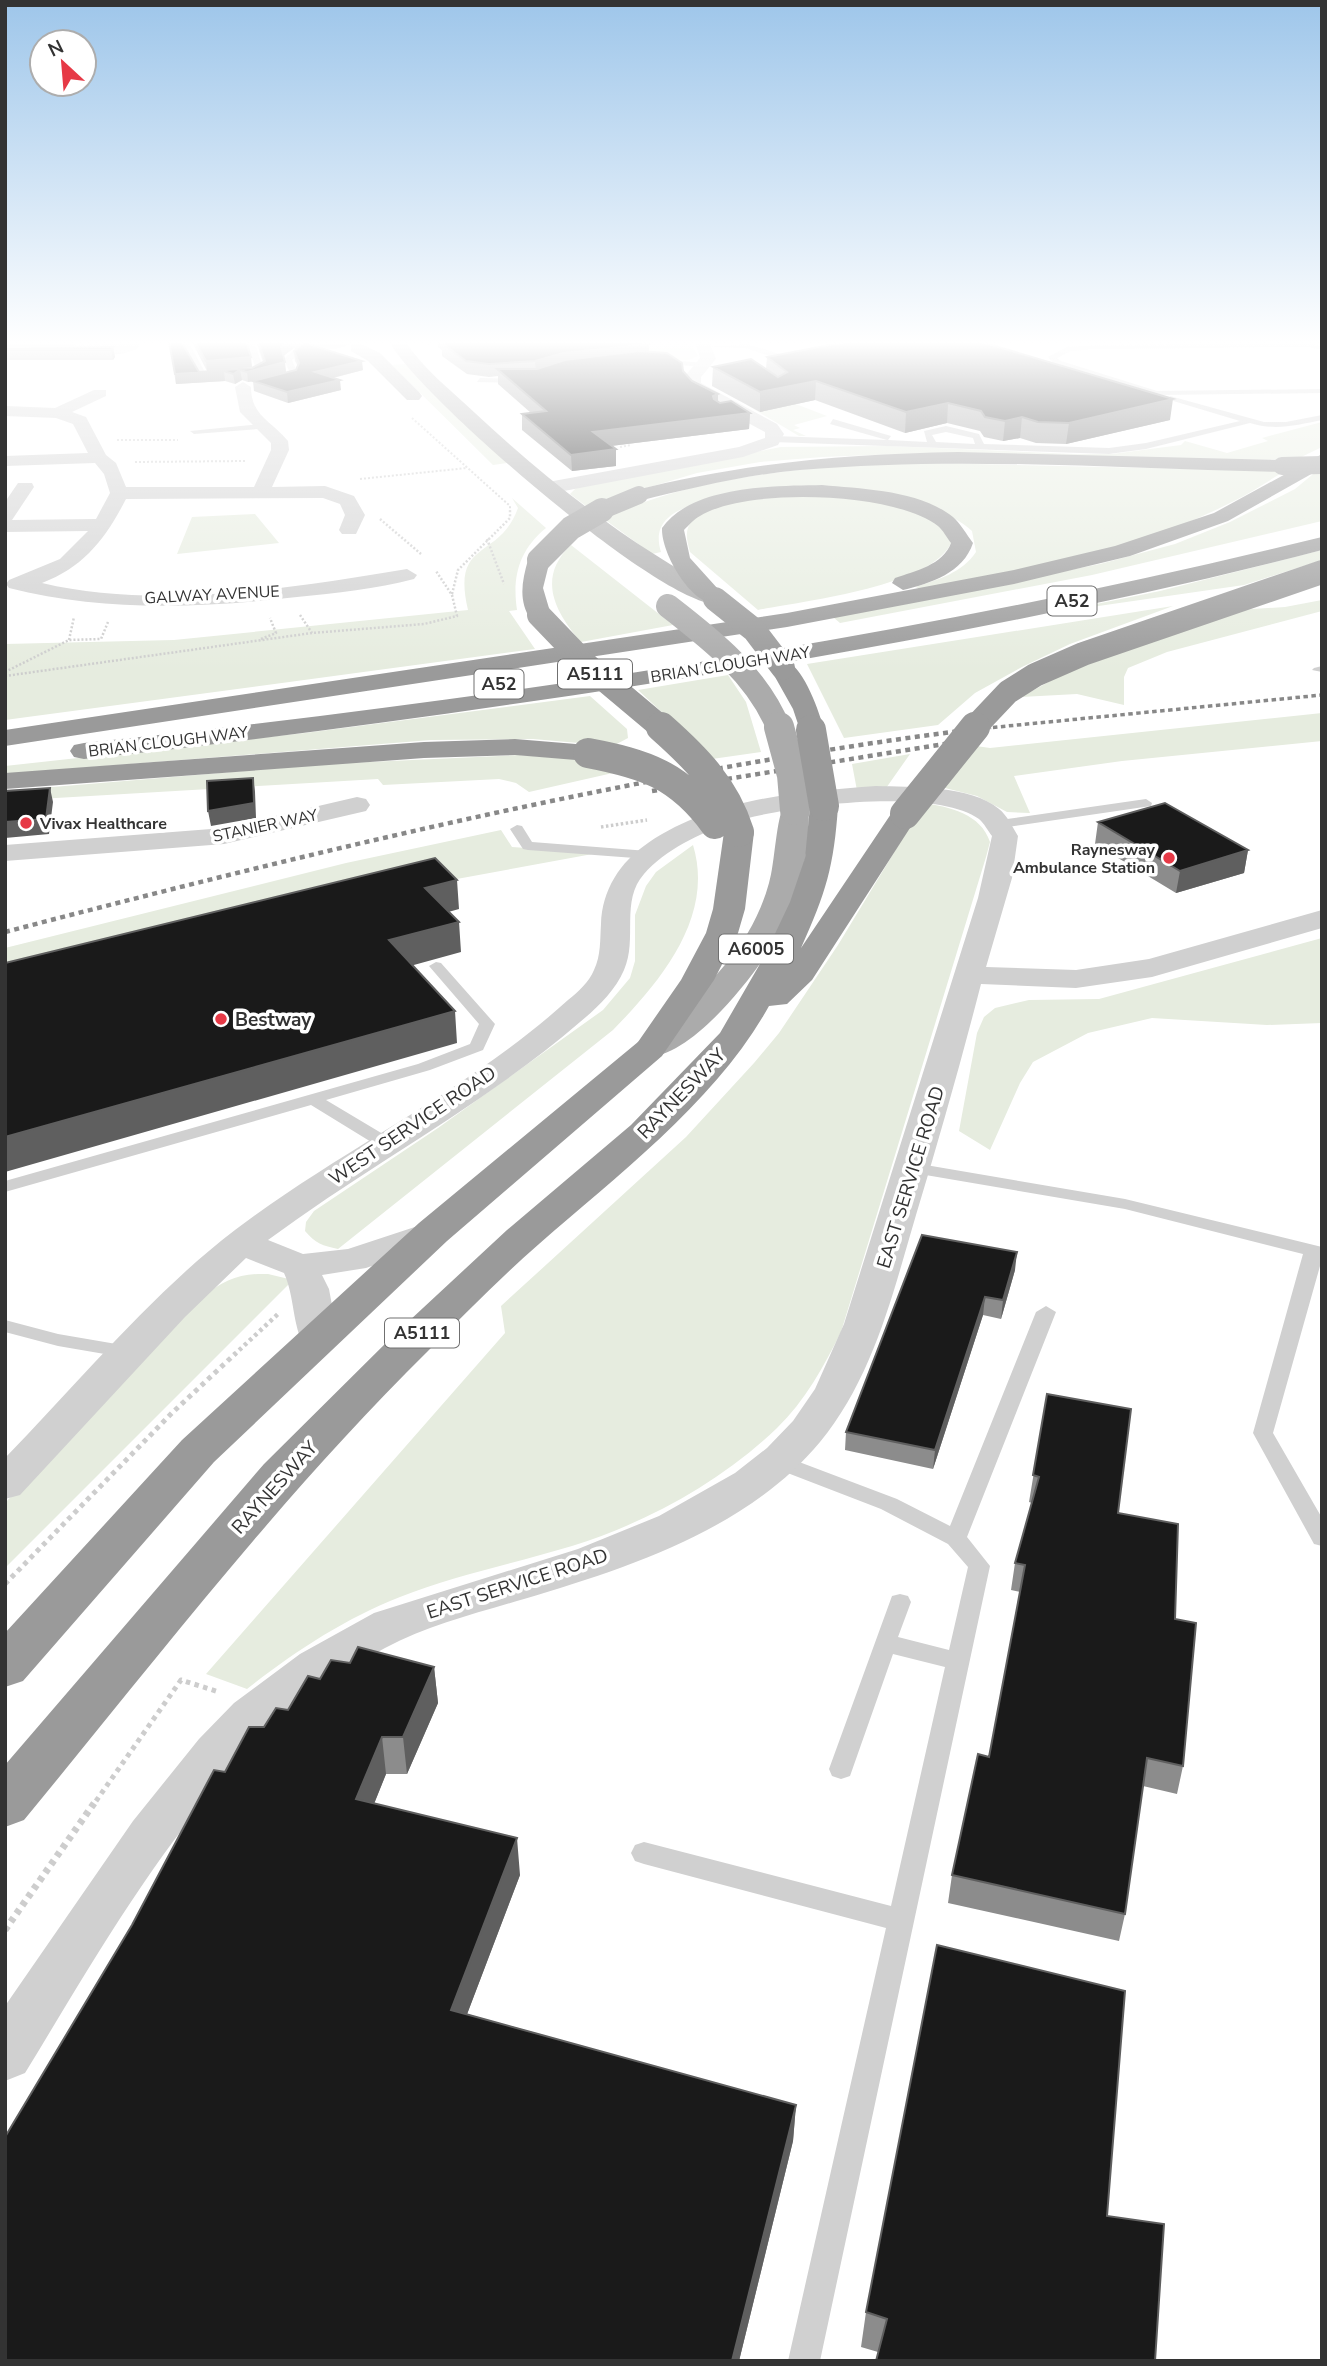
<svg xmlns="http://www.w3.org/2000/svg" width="1327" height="2366" font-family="'Nunito Sans',sans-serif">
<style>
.green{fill:#e6ecdf}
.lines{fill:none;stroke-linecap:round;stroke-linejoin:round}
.path-far5{stroke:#cdcdcd;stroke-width:2;stroke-dasharray:2 2;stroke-linecap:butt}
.path-far4{stroke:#cdcdcd;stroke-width:2.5;stroke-dasharray:2 2;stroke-linecap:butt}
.path-far3{stroke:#cdcdcd;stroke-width:3.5;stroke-dasharray:2.5 2.5;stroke-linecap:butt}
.path-far2{stroke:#cdcdcd;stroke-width:4.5;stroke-dasharray:3.5 3.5;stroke-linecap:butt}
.path-far1{stroke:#cdcdcd;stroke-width:5;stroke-dasharray:4.5 4.5;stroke-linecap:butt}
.path{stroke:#cdcdcd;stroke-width:7;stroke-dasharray:5 5;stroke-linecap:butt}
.lane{fill:#d0d0d0;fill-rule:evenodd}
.street{fill:#d0d0d0;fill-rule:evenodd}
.secondary{fill:#bdbdbd;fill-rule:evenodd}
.primary{fill:#ababab;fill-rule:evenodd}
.highway{fill:#9a9a9a;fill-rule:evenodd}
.rail-far1{stroke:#888;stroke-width:3.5;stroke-dasharray:4.5 3.5;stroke-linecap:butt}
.rail{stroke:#888;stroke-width:4.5;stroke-dasharray:5 4.5;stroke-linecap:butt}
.primary-bridge-far1{stroke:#ababab;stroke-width:24}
.primary-bridge{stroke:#ababab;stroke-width:30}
.highway-bridge-far2{stroke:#9a9a9a;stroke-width:18}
.highway-bridge-far1{stroke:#9a9a9a;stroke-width:24}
.highway-bridge{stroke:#9a9a9a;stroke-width:30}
.wall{fill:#8c8c8c;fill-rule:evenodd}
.shaded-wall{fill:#5f5f5f}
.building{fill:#1a1a1a;stroke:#5f5f5f;stroke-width:2}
.poi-dot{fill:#e63946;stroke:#fff;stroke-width:2.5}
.labels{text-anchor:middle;stroke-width:7;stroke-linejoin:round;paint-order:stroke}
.far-street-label{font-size:16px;fill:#333;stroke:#fff}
.far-poi-label{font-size:16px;font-weight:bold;fill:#333;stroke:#fff;text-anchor:start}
.shield{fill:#fff;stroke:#707070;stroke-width:2}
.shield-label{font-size:18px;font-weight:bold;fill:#333}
.poi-label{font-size:19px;font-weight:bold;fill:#333;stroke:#fff;text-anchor:start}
.street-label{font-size:19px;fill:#333;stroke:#fff}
</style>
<rect width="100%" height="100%" fill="#fff"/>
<path class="green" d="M640 341H690L698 356 688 360 616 359Z
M406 364 507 463 493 465 392 365Z
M780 398 827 416 794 425 800 428 793 430 806 436H799L747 405Z
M1322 422V447L1295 460 897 454 823 457 760 462 697 473 586 506 570 494 577 487 781 447 888 446 1073 454H1112L1181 445 1185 441 1227 453 1268 441 1262 438Z
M880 462 1285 471C1268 481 1252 492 1234 501 1138 551 1025 569 919 589L916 587C939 579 962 573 976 552L972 531C949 509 894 494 862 492 838 490 811 495 787 496 750 499 642 492 661 552L652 554 604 519C691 477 785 471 880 462Z
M1318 470H1322V521L1092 575 840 623 833 617 1100 564 1175 544 1230 522 1295 489Z
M821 496C857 500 938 503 951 543 931 587 803 601 758 610L690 552C687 541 684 530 692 521 716 495 789 497 821 496Z
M512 498 546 528C519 550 512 577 517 610L509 611 535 649 5 720V644L174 640 468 610C451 538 499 561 518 508Z
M255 514 279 543 177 554 192 517Z
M571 545 673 625 581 642C554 611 537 577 571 545Z
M1322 550V560L1244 585 1057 612 1160 591Z
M1322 600V611L1167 652 1128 668 1124 677V705L1077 694 1021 697 1078 666 1236 610 1285 607Z
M1173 606 1070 644 1022 667 975 693 938 725 844 738 807 664Z
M728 675 746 702 761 752 712 759 638 690Z
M590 696 627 729 628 738 613 746 533 739 431 740 5 774V766L305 733Z
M1322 713V741L1122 761 1014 776 1030 813 1007 812 977 796 937 786 969 745 990 748Z
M910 754 877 801H859L852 764Z
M519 755 576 759 626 770 529 792 516 783 499 779 383 785 378 779 5 801V791L326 764Z
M924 803C950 807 981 814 990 842L986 857 841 1332C824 1366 805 1401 777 1428 721 1482 646 1523 572 1546 516 1563 455 1575 400 1597 344 1619 294 1652 247 1689L206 1674 505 1333 501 1306 686 1137 754 1063 779 1033 838 945Z
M501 830 512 847 598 853 282 911 5 984V948L346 863Z
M693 845C715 917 660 982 613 1030L338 1249C323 1246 315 1243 305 1231L306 1222 314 1211 438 1128 603 1010 630 978 635 961V915L646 886 656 872Z
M1322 938V1023L1267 1025 1152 1018 1088 1033 1033 1062 1020 1083 990 1150 959 1131 977 1033 984 1017 995 1008 1029 1000 1099 999Z
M268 1274 293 1280 5 1568V1503L202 1297C224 1280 240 1273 268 1274Z"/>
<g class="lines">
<path class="path-far5" d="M428 344 445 341
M412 418 510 506V512
M117 440H178
M620 447 631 445
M135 462 246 461
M360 479 467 468"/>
<path class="path-far4" d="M380 519 421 554
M487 539 504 584
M452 594 458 570 510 518V510
M300 615 312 633
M261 639 276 633 270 618
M69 640 74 617
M5 672 69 640 101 639 108 622
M5 676 312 633 424 624 457 616 452 595 436 571"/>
<path class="path-far3" d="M601 827 647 820"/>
<path class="path-far2" d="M234 1355 278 1314"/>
<path class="path-far1" d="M5 1584 172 1413 236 1353
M96 1801 181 1680 219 1692"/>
<path class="path" d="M5 1930 97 1799"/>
<path class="lane" d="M180 341H188L206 374 256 369 248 346 233 341 254 342 264 370 252 376 200 379Z
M1309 343 1322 346V350L1309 347 1093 349 1071 351 1057 358 1061 361 1157 391 1322 389V393L1156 395 1055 365 1048 357 1067 347 1093 345Z
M747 344 796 359 797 361 790 363 746 348 701 347Z
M293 351 300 353 292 360 298 374 273 382V378L290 373 284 359Z
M658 359 704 363 708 365 704 367 655 363Z
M480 378 521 379 525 381 521 383 477 382Z
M1170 396 1264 422H1286L1322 415V420C1297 425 1275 431 1250 423L1146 449 1109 454 774 442 770 439 774 436 887 440 830 424 833 419 891 436 888 440 927 442 924 431 946 426 979 434 984 444 1109 448 1146 443 1240 421 1170 400ZM946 432 973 438 975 444 936 442 932 435Z
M261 424 258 429 194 434 190 431Z
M1322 666V672L1312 670 1314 668Z
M1146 799 1152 803 1151 806 1000 828 993 824 1000 820Z
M517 825 522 826 532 842 648 851 655 855 648 859 528 850 523 849 510 829Z
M436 962 441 963 495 1024 483 1050 430 1070 326 1100 393 1140 396 1144 393 1148H381L311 1105 5 1192V1181L418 1064 470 1044 479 1024 429 966Z
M914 1163 1125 1199 1322 1247V1259L1273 1433 1322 1518V1546L1314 1544 1253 1433 1303 1254 1125 1209 908 1172 905 1168Z
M1046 1306 1056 1312 967 1537 990 1566 820 2361H788L886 1928 644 1864 635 1861 631 1853 635 1845 644 1842 891 1906 945 1667 893 1654 850 1776 841 1779 832 1776 829 1769 892 1596 900 1594 908 1596 911 1602 898 1637 949 1650 968 1567 948 1544 881 1509 772 1467 769 1462 772 1457H786L897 1499 950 1526 1036 1312Z
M5 1320 58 1334 128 1346 135 1347 138 1352 135 1357 128 1358 58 1346 5 1332Z"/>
<path class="street" d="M128 341H142L137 349 121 354 5 356V346L121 344Z
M695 341H709L716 359 701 377V383L777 424 784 434 778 445 743 457 548 494 541 492 539 488 548 482 739 447 765 438V432L694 394 685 384V376L700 358Z
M243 382 251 387C251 416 272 421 288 441L289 450 272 487 325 486 354 496 365 515 356 534H342L339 530 345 515 340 504 323 498 126 499C106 538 84 567 42 583 156 610 293 588 407 569L417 575 414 579C376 589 336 593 297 597 200 608 104 612 9 588L6 584 9 580 60 559 88 531 5 532V502L18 483H32L34 487 12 520 96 519 110 493 104 474 95 463 5 466V456L88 453 73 424 56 418 5 416V406L55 408 94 390H106V396L72 412 86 417 106 455 116 463 126 487H254L271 450V443L240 412 235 387Z
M876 786C910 787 971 785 999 809 1007 815 1013 828 1018 836L1012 878 986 967 1076 970 1149 959 1322 910V928L1152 977 1076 988 981 984C961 1062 939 1139 916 1215 893 1293 873 1378 820 1442 748 1529 628 1568 524 1599 477 1613 429 1625 385 1648 218 1735 120 1918 25 2073L5 2081V2006L133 1821 199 1739 234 1703 300 1654 374 1613 578 1549 659 1516 735 1473 767 1448 793 1421 815 1389 844 1324 978 898 992 836C988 831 984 823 979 819 933 786 783 806 730 823 700 833 665 850 644 874 620 901 638 939 624 970 615 991 597 1008 580 1022 484 1105 369 1165 268 1240L303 1254 348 1249 433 1221 446 1224 451 1232 446 1240 366 1268 322 1275 329 1289 338 1338 333 1347 319 1351 305 1347C292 1326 295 1297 284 1273L246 1258 185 1317 20 1495 5 1499V1458C80 1381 150 1295 235 1230 342 1149 468 1091 568 1000 578 992 589 982 594 970 601 956 600 939 601 924 602 890 620 862 648 843 714 798 798 792 876 786Z
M357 797 366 799 370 805 366 811 224 844 5 861V845L224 828Z"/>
<path class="secondary" d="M5 341H80L72 346 5 347Z
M303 341H347L349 344C340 352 312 349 303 341Z"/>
<path class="primary" d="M393 341H405C423 369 451 390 475 413 551 484 631 546 723 594L727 599 723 604C672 617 417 394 391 344Z
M357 342 380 353 419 392 422 396 419 400H407L368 361 351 351V343Z
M795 801 805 804C811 813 808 824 808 835 806 863 799 892 788 918 769 959 688 1069 638 1056L633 1049 638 1042C695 1001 750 953 769 883 775 864 776 816 785 804Z"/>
<path class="highway" d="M958 452 1282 460 1292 466 1282 472C1121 469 960 456 800 470 745 475 692 488 639 501L629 495 632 491C742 463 845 454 958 452Z
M1322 454V468L1228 521 1130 556 1014 584 787 627 5 746V730L787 613 1014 570 1115 546 1214 513Z
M822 485C863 489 919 490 953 517 960 523 967 535 973 543 963 573 931 583 903 590L892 583 895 578C915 571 943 565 951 543 947 538 943 530 938 526 895 492 746 487 700 516 694 519 689 525 684 530L690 558 727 599 723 604C694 611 661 554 662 528 692 485 775 486 822 485Z
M1322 537V550C1145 596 967 631 788 662 804 669 820 713 824 730L820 736H802L793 709 770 668 773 664C544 701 315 734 84 759L74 757 70 751 74 745 84 743C500 699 916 637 1322 537Z
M539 553 550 560 543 588 551 615 547 620H531C518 601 522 581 528 560Z
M515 739 588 745 598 747 602 753 598 759 588 761 515 755 424 758 5 789V773L424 742Z
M824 797 834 800 838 806C834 866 826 893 801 948L895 808 905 805 915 808 919 814 812 980 787 1004 769 1006C717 1100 619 1174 539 1244 500 1278 463 1316 427 1352 280 1497 155 1661 24 1820L5 1827V1765L264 1464 395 1334 507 1230 631 1125 720 1033 764 957 790 902 805 858 810 806 814 800Z
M739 823 749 826 754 832 745 909 738 933 714 980 662 1056 447 1241 214 1462 23 1681 5 1687V1633L182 1440 419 1223 638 1042 681 980 706 933 713 909 724 832 729 826Z"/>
<path class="rail-far1" d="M977 729 1322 695"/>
<path class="rail" d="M652 791 957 742
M5 932C331 847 657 768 991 727"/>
<path class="primary-bridge-far1" d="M668 606C712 640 758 676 779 729"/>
<path class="primary-bridge" d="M779 727 792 775 795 810"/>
<path class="highway-bridge-far2" d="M1282 466 1322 465
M598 512 639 495"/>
<path class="highway-bridge-far1" d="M539 560 571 528 602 510
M715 599 754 630 783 668
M539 615 588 666 663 729
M973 729 1008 692 1035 675 1083 654 1322 572"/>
<path class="highway-bridge" d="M661 727C696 758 725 787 739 832
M811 730 824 806
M588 753C646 764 679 775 715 824
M905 814 975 727"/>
</g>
<path class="wall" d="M169 341 199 372 207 371 193 344 192 341H246L252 367 212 371 252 368 263 362 256 341H309L311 345 363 370 333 378 341 390 288 403 254 391 253 381 248 382 242 380 235 384 225 381 176 384ZM294 348 296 350 294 351 295 361 298 366 296 370 286 372 283 356Z
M437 341H644L649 344V352L683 371 692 381 718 402 750 413 749 429 611 446 616 449V466L572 471 522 430V414L531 413 498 384V376L489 377 467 374 442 356V350L438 347Z
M113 347 115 357 113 360H5V349Z
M767 357 1170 420 1066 444 1036 443 1020 438 1003 441 984 437 980 431 947 423 905 433 815 400 760 412 712 386 713 367 766 369Z
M1098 822 1248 850 1244 873 1176 893 1095 844Z
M922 1235 1015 1270 1001 1319 983 1315 933 1469 845 1450 846 1432Z
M1047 1394 1118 1513 1175 1619 1183 1766 1177 1794 1143 1786 1125 1914 1119 1941 948 1903 952 1875 989 1757 1020 1592 1011 1590 1015 1563 1032 1503 1029 1502Z
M434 1667 438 1703 407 1774H386L374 1804 520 1875 467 2014 796 2105 793 2141 739 2361H5L225 1772 264 1727 288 1710 320 1679Z
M1125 1991 878 2352 861 2347 866 2312Z"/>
<path class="shaded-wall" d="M290 341H293L294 348 282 357 281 347Z
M649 344V357L536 374 535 361 563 353Z
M113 347 115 357 113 360 111 350Z
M251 357 252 367 207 371 206 361Z
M362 361 363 370 316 382 315 372Z
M285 362 286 372 248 382 247 372Z
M240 370 242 380 235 384 233 374Z
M224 371 225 381 176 384 175 374Z
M340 380 341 390 288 403 287 392Z
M816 381 815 400 760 412V392Z
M718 394V410L713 411V396Z
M1173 399 1170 420 1066 444 1069 423Z
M948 403 947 423 905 433 906 412Z
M750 413 749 429 594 448 593 432Z
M1022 417 1020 438 1003 441 1005 421Z
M616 449V466L572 471 571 455Z
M253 778 255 792 256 818 211 826 208 811Z
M50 788 53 802 49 834 5 838V822Z
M1248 850 1244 873 1176 893 1180 871Z
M457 880 459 909 427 918 425 888Z
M459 922 461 952 392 971 389 940Z
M455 1011 457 1043 5 1172V1137Z
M1017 1252 1015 1270 1001 1319 1003 1300Z
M985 1297 983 1315 933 1469 935 1450Z
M434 1667 438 1703 407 1774 403 1737Z
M382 1737 386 1774 361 1836 356 1799Z
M517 1838 520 1875 455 2046 451 2010Z
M796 2105 793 2141 739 2361H732Z"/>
<path class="building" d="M169 341H181L199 372 252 368 265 361 258 341H290L281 347 285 362 247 372 240 370 233 374 224 371 175 374Z
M195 341H246L251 357 206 361Z
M296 341H309L311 345 362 361 315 372 340 380 287 392 253 381 296 370 299 363 294 351 302 344Z
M445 341H644L649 344 563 353 535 361 489 364 466 361 442 343Z
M850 341H978L1173 399 1069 423 1038 422 1022 417 1005 421 985 417 981 411 948 403 906 412 816 381 760 392 713 367 751 359 778 377 787 372 767 357Z
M113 347 111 350H5V349Z
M639 351 667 353 682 363 683 371 692 381 718 394 713 396 714 399 720 403 731 401 750 413 593 432 616 449 571 455 522 414 546 411 497 369H537L565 360Z
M253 778 254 803 208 811 207 781Z
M50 788 46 819 5 822V791Z
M1165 803 1248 850 1180 871 1098 822Z
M435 858 457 880 425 888 459 922 389 940 455 1011 5 1137V963Z
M922 1235 1017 1252 1003 1300 985 1297 935 1450 846 1432Z
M1047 1394 1131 1409 1118 1513 1178 1524 1175 1619 1196 1623 1183 1766 1147 1758 1125 1914 952 1875 978 1754 989 1757 1025 1565 1015 1563 1039 1477 1033 1475Z
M358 1647 434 1667 403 1737H382L356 1799 517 1838 451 2010 796 2105 732 2361H5V2137L132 1925 214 1770 225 1772 249 1727H264L276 1708 288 1710 308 1676 320 1679 331 1660 350 1663Z
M937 1945 1125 1991 1107 2216 1164 2224 1155 2361H876L887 2319 866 2312Z"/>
<linearGradient id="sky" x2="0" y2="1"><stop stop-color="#9ec6ea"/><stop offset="0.51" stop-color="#fff"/><stop offset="1" stop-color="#fff" stop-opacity="0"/></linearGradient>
<rect width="1327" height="672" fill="url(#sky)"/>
<g class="poi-dot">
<circle cx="26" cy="823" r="7"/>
<circle cx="1169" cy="858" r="7"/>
<circle cx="221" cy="1019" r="7"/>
</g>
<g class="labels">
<g class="far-street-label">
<text transform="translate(212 594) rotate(-3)" y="6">GALWAY AVENUE</text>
<text transform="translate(730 664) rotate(-9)" y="6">BRIAN CLOUGH WAY</text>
<text transform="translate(168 741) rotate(-7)" y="6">BRIAN CLOUGH WAY</text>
<text transform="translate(265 825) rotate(-12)" y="6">STANIER WAY</text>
</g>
<g class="far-poi-label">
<text x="40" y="829">Vivax Healthcare</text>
<text x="1155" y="855" text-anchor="end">Raynesway<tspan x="1155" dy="18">Ambulance Station</tspan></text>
</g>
<g class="shield">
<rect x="1047.5" y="586.5" width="49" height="29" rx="5"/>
<rect x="558" y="659.5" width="74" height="29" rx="5"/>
<rect x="474.5" y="669.5" width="49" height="29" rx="5"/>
<rect x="719" y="934.5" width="74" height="29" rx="5"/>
<rect x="385" y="1318.5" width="74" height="29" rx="5"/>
</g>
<g class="shield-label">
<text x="1072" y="607">A52</text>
<text x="595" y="680">A5111</text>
<text x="499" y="690">A52</text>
<text x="756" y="955">A6005</text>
<text x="422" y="1339">A5111</text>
</g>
<g class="poi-label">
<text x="235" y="1026">Bestway</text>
</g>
<g class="street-label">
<text transform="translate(681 1093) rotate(-46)" y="7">RAYNESWAY</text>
<text transform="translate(412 1125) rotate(-34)" y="7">WEST SERVICE ROAD</text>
<text transform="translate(910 1177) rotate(-73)" y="7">EAST SERVICE ROAD</text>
<text transform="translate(274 1487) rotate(-48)" y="7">RAYNESWAY</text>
<text transform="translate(517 1583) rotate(-18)" y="7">EAST SERVICE ROAD</text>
</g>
</g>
<rect width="1327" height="2366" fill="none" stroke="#333333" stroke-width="14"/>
<g transform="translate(63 63) rotate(334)"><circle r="33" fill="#ffffff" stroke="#adadad" stroke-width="2"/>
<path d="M0-5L12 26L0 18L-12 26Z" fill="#e63946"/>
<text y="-10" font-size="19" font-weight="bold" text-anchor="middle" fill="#333333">N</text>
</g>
</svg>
